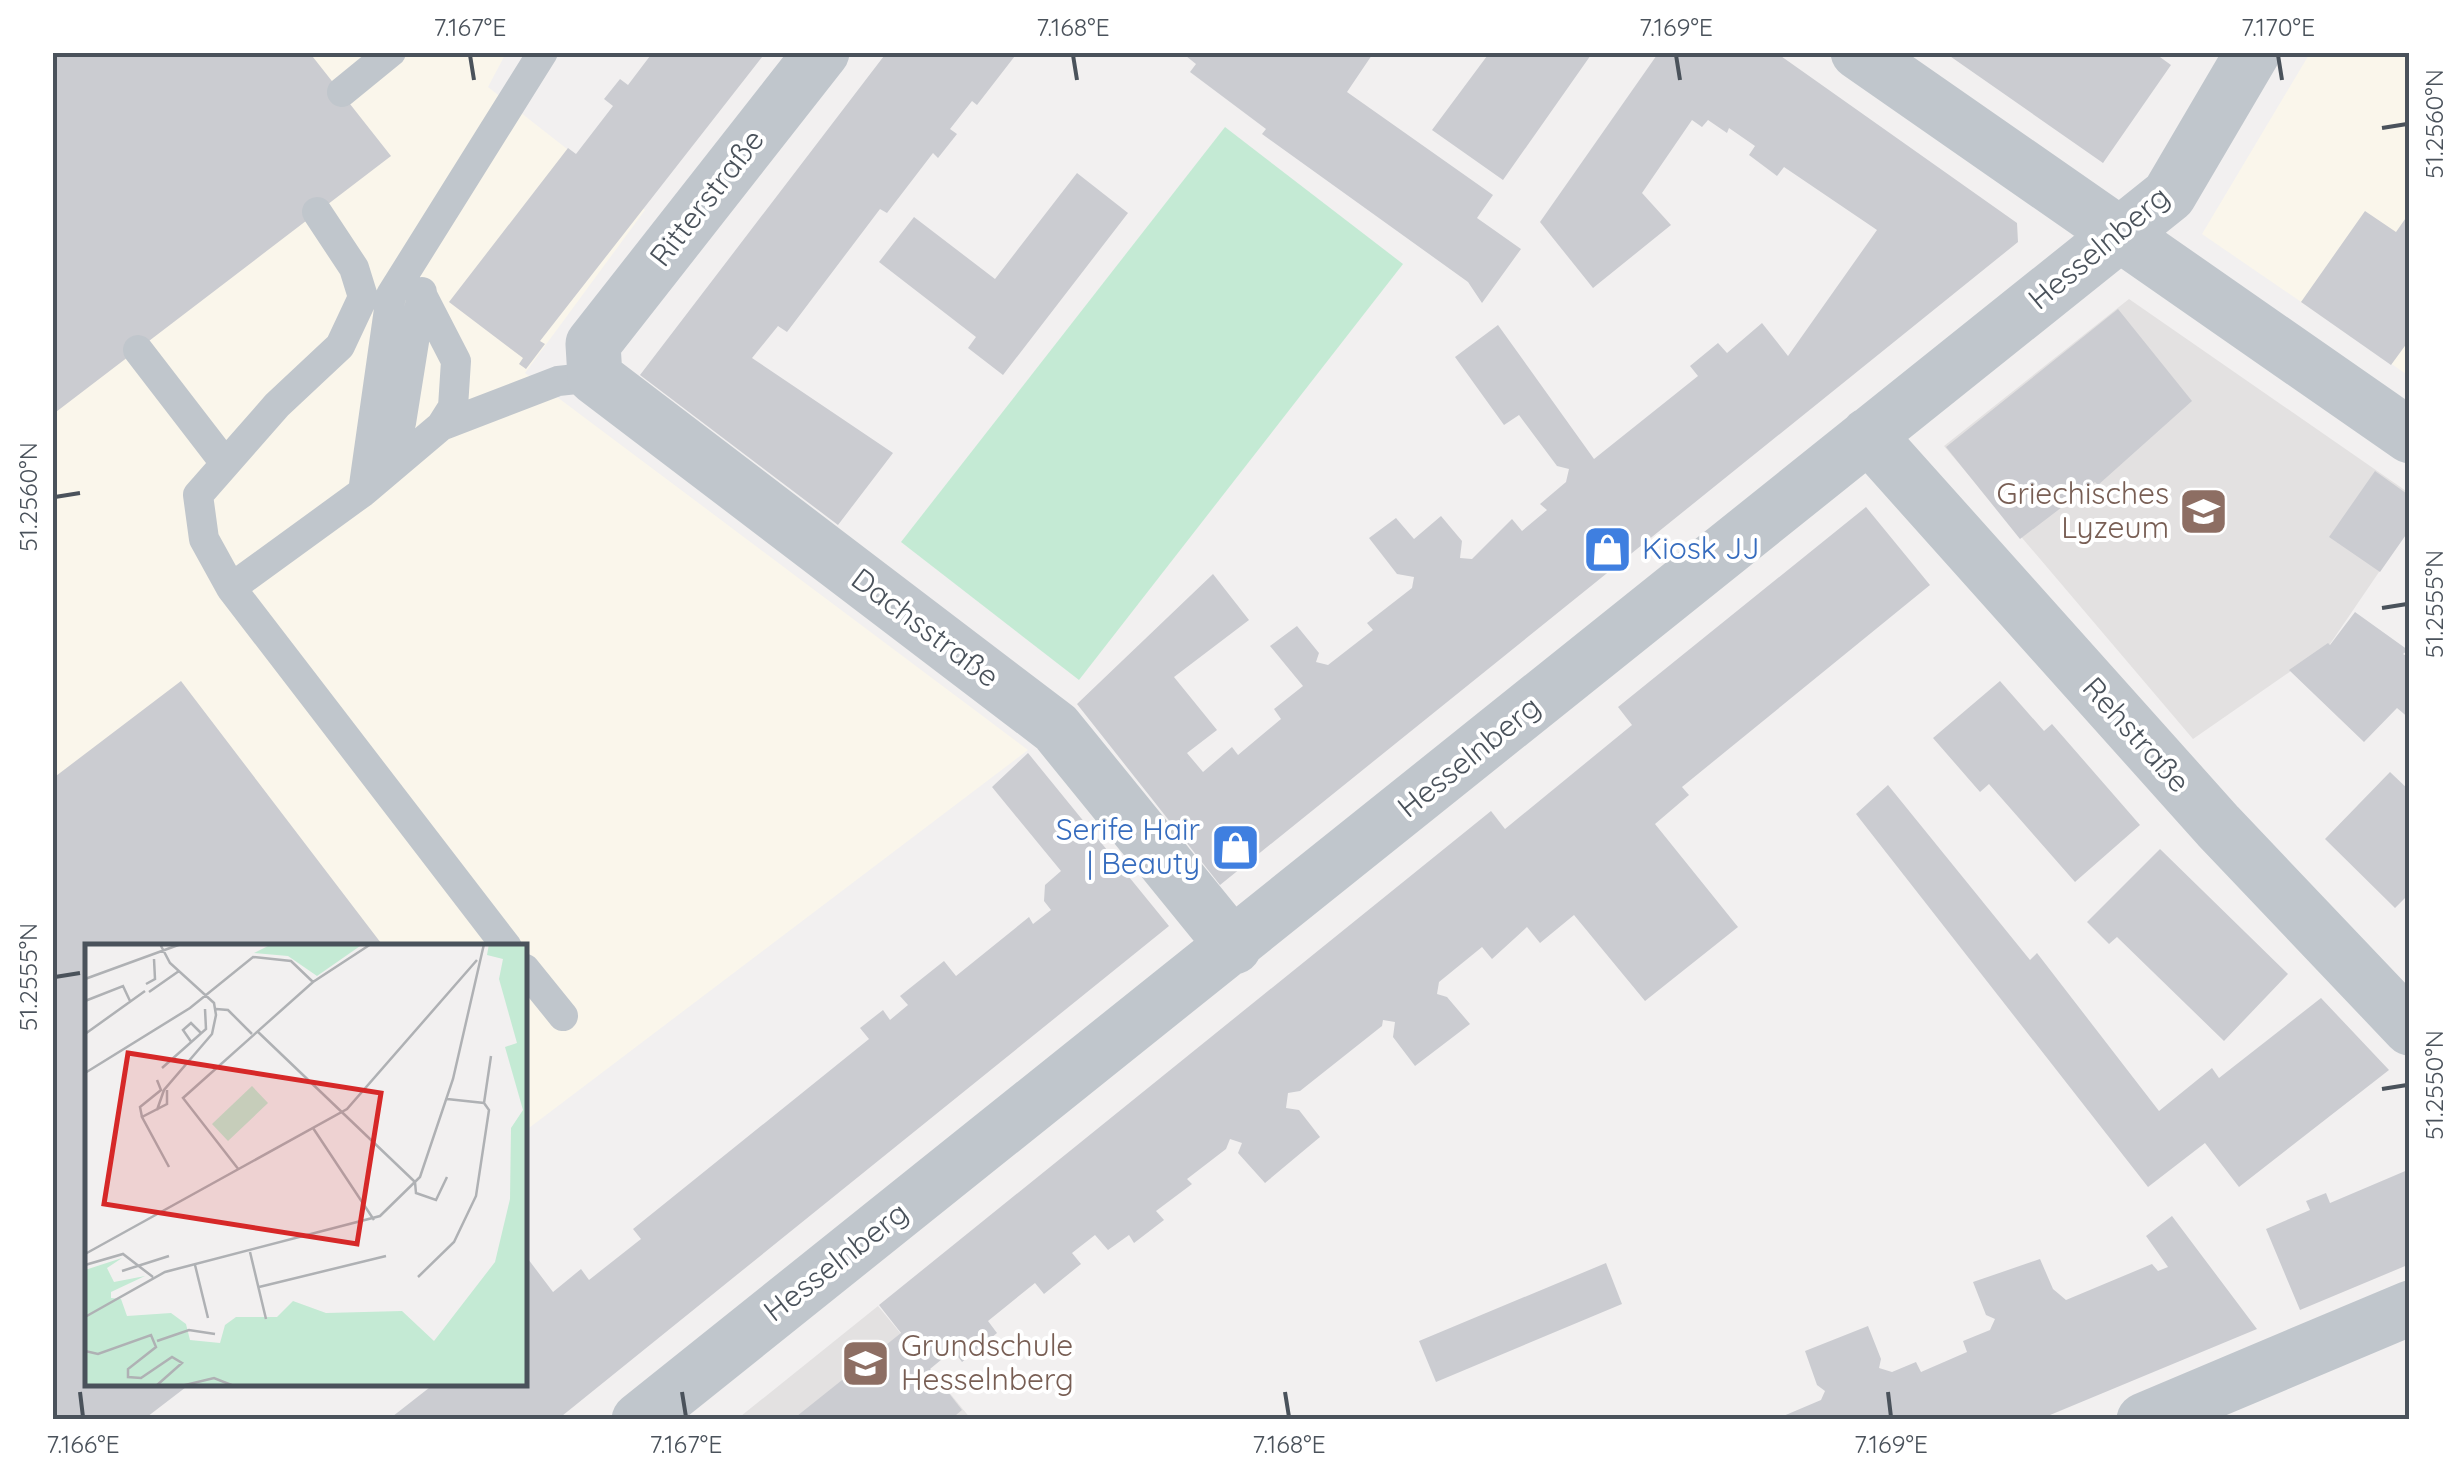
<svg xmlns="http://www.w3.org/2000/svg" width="2462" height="1472" font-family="Quicksand,sans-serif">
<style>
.commercial{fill:#faf6eb}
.education{fill:#e3e1e1}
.green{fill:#c4ead4}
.building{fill:#cbccd1}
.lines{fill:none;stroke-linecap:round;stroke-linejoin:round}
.lane{stroke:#c0c6cc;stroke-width:30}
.street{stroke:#c0c6cc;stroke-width:55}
.ticks{fill:none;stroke:#4a525b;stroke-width:4}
.labels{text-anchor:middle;stroke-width:8;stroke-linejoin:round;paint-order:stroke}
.street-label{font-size:30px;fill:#4a525b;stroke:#fff}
.education-label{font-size:30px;fill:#785e54;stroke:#fff;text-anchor:end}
.shop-label{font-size:30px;fill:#366cbe;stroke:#fff;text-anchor:start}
.inset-road{fill:none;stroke:#afb1b4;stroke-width:2.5}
.view{fill:#d62828;fill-opacity:0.15;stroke:#d62828;stroke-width:5}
.inset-edge{fill:none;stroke:#4a525b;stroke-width:5}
.neatline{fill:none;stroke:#4a525b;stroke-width:4}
.ticks-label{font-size:25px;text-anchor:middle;fill:#4a525b}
</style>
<rect width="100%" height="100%" fill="#f2f0f0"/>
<path class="commercial" d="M52 53H506L488 87 645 210 525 373 1028 750 525 1131V947H88L53 1419Z
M2310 53H2409V376L2202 234Z"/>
<path class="education" d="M2129 299 2409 493V528L2330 644 2193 739 1944 446Z
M878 1306 971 1419 736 1420Z"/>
<path class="green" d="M1225 127 1403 264 1079 680 901 542Z"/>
<path class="building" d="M52 52H309L391 156 52 415Z
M653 52H766L540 341 545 344 526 369 519 364 523 358 449 302 568 148 576 154 613 106 604 99 620 79 628 85Z
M887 52H1018L977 105 972 101 950 129 957 134 938 158 933 153 887 213 880 209 787 332 778 326 752 358 893 453 838 525 640 375Z
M1181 52H1374L1347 92 1493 195 1477 218 1521 249 1482 303 1468 282 1262 134 1266 129 1190 72 1196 64Z
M1490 52H1593L1503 180 1432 130Z
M1659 52H1775L2017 223 2018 242 1220 885 1077 704 1213 574 1249 620 1174 677 1217 730 1187 753 1203 772 1232 747 1238 755 1281 719 1274 709 1303 686 1270 646 1297 626 1319 653 1316 662 1328 665 1373 630 1367 623 1412 588 1414 577 1397 574 1369 538 1396 518 1414 539 1441 516 1462 541 1460 558 1472 559 1512 519 1522 531 1547 510 1540 504 1566 482 1569 469 1557 466 1519 415 1504 425 1455 357 1498 325 1594 459 1698 376 1690 366 1718 343 1727 353 1762 323 1788 356 1877 230 1784 167 1777 176 1749 155 1755 146 1729 128 1727 133 1708 120 1702 127 1692 120 1642 193 1671 225 1593 288 1540 222Z
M1944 52H2153L2171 65 2103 163Z
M1077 173 1128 213 1003 375 968 348 976 337 879 262 914 217 995 279Z
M2365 211 2396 232 2410 212V339L2391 365 2301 302Z
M2118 309 2192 401 2098 485 2095 482 2020 539 1946 447Z
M2375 471 2410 496V529L2380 572 2329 537Z
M1866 507 1930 585 1682 787 1689 795 1655 824 1738 927 1645 1001 1574 915 1540 943 1527 927 1492 959 1482 947 1439 982 1437 994 1447 997 1470 1024 1415 1066 1393 1037 1395 1022 1383 1020 1382 1026 1300 1091 1288 1093 1286 1108 1299 1110 1320 1137 1265 1183 1238 1153 1242 1143 1230 1139 1226 1149 1187 1179 1192 1184 1156 1211 1164 1220 1134 1243 1129 1235 1108 1250 1095 1235 1072 1253 1081 1264 1044 1294 1035 1283 988 1321 997 1333 962 1362 953 1350 930 1369 962 1410 950 1420H792L901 1333 879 1305 1491 811 1505 829 1632 725 1618 707Z
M2355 612 2408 650 2403 654 2410 658V719L2397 708 2364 742 2289 670 2328 643 2330 645Z
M181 681 384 947H88V1384H190L143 1420H52V779Z
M2000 681 2044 731 2052 724 2140 825 2075 882 1989 784 1980 792 1933 738Z
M1028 753 1169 926 557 1420H388L434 1384H525V1255L553 1292 581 1269 589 1280 641 1239 633 1229 869 1039 860 1028 883 1010 890 1020 908 1005 900 996 944 961 956 976 1029 917 1033 924 1051 910 1044 901 1045 885 1061 871 992 787Z
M2390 772 2410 791V893L2395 908 2325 839Z
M1888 785 2030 960 2037 953 2159 1111 2212 1068 2219 1078 2321 998 2389 1070 2239 1187 2205 1143 2148 1187 1856 814Z
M2160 849 2288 974 2224 1041 2117 937 2109 944 2087 922Z
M2410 1169V1264L2300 1310 2266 1229 2310 1210 2306 1201 2326 1193 2330 1203Z
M2172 1216 2257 1329 2038 1420H1774L1821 1400 1825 1391 1817 1385 1805 1351 1868 1326 1881 1359 1879 1368 1892 1372 1916 1362 1921 1372 1967 1352 1963 1341 1990 1330 1995 1319 1986 1315 1973 1282 2040 1259 2053 1289 2066 1300 2152 1264 2158 1271 2168 1267 2146 1236Z
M1606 1263 1622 1304 1436 1382 1419 1341Z"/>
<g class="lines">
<path class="lane" d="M342 92 391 52
M422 295 456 361 453 407 441 426 363 492 231 588 507 947
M138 350 225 463
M441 426 558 381 595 377
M372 476 401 423 422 292
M363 492 391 295 543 52
M231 588 204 539 198 495 277 405 340 346 363 297 354 268 317 212
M525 969 563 1016"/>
<path class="street" d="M822 52 593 344 595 377 1056 728 1234 947
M1858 52 2410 436
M1868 435 2218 826 2410 1028
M639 1420 2169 195 2253 52
M2144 1420 2410 1308"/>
</g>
<path class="ticks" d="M470 55 474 80M1073 55 1077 80M1676 55 1680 80M2278 55 2282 80M2382 128 2407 124M55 497 80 493M2382 608 2407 604M55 977 80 973M2382 1089 2407 1085M80 1392 83 1417M682 1392 686 1417M1285 1392 1289 1417M1888 1392 1891 1417"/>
<defs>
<symbol id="school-square" viewBox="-11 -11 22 22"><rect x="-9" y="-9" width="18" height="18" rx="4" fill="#8d6e63" stroke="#fff"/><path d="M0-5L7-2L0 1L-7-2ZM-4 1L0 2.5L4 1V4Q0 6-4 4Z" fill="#fff"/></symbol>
<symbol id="shop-square" viewBox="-11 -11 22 22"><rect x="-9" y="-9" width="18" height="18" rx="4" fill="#3f7fe0" stroke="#fff"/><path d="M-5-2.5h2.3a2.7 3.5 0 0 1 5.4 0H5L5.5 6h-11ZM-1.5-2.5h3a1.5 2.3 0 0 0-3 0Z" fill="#fff"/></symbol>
</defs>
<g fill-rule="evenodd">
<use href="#school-square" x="2176" y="484" width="55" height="55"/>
<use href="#shop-square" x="1580" y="522" width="55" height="55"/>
<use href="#shop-square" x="1208" y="820" width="55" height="55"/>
<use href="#school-square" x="838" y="1336" width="55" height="55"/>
</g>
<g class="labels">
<g class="street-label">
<text transform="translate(707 198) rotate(-52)" y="10">Ritterstraße</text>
<text transform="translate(2099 248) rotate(-40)" y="10">Hesselnberg</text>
<text transform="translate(925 628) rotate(37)" y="10">Dachsstraße</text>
<text transform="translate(2136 735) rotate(48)" y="10">Rehstraße</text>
<text transform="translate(1469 757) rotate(-39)" y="10">Hesselnberg</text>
<text transform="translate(836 1262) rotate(-38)" y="10">Hesselnberg</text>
</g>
<g class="education-label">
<text x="2169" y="504">Griechisches<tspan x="2169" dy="34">Lyzeum</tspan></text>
<text x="901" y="1356" text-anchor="start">Grundschule<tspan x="901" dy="34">Hesselnberg</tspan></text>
</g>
<g class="shop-label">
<text x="1642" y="559">Kiosk JJ</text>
<text x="1200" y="840" text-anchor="end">Serife Hair<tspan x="1200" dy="34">| Beauty</tspan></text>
</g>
</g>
<g transform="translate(85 944)">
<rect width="442" height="442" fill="#f2f0f0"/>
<path d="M187 0H278L232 32 203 12 169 9ZM404 0H442V442H0V326L37 314 22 324 29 338 60 332 26 348V354L36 355 42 372 86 369 101 380 105 396 135 399 140 381 151 373H192L208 357 241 369 317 367 349 397 410 318 425 255 426 184 438 166 420 103 432 99 414 35 418 15 402 11ZM167 142 183 159 143 197 127 180Z" fill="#c4ead4"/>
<path class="inset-road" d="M0 35 96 0M61 40 70 35 69 15M64 48 94 27M0 57 38 42 45 57M131 65 143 66 167 90M172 87 330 238M0 90 60 47M107 99 98 86 106 79 117 90M77 124 121 85 120 65M0 129 105 64 168 13 206 17 228 38M82 146V160L57 173 84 223M399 159 406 112M72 166 79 146 127 90 131 71 129 59 85 19 75 0M57 173 55 163 76 146 72 136M228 184 289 276M154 226 98 154 228 38 286 0M330 238 331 249 351 256 362 233M165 308 181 375M0 310 262 165 392 16M0 321 38 310 68 333M110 321 123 374M37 327 84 312M333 333 369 298 391 252 404 166 399 159 362 155M174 343 301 312M0 373 80 328 295 272 335 233 368 135 399 0M72 397 104 386 130 390M0 407 13 410 66 391 71 403 43 425V433L56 434 87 413 97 419 71 442M96 442 129 434 149 442"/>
<path class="view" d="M43 109 296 149 272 300 19 260Z"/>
<rect width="442" height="442" class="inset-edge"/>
</g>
<rect width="2462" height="1472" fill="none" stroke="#ffffff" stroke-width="110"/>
<rect x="55" y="55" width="2352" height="1362" class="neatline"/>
<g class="ticks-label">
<text x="470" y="36">7.167°E</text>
<text x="1073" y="36">7.168°E</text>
<text x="1676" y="36">7.169°E</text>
<text x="2278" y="36">7.170°E</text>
<text transform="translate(2434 124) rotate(-90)" y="9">51.2560°N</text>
<text transform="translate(28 497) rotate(-90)" y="9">51.2560°N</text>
<text transform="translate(2434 604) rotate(-90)" y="9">51.2555°N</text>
<text transform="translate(28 977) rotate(-90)" y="9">51.2555°N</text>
<text transform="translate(2434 1085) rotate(-90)" y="9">51.2550°N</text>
<text x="83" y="1453">7.166°E</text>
<text x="686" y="1453">7.167°E</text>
<text x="1289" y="1453">7.168°E</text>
<text x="1891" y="1453">7.169°E</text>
</g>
</svg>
